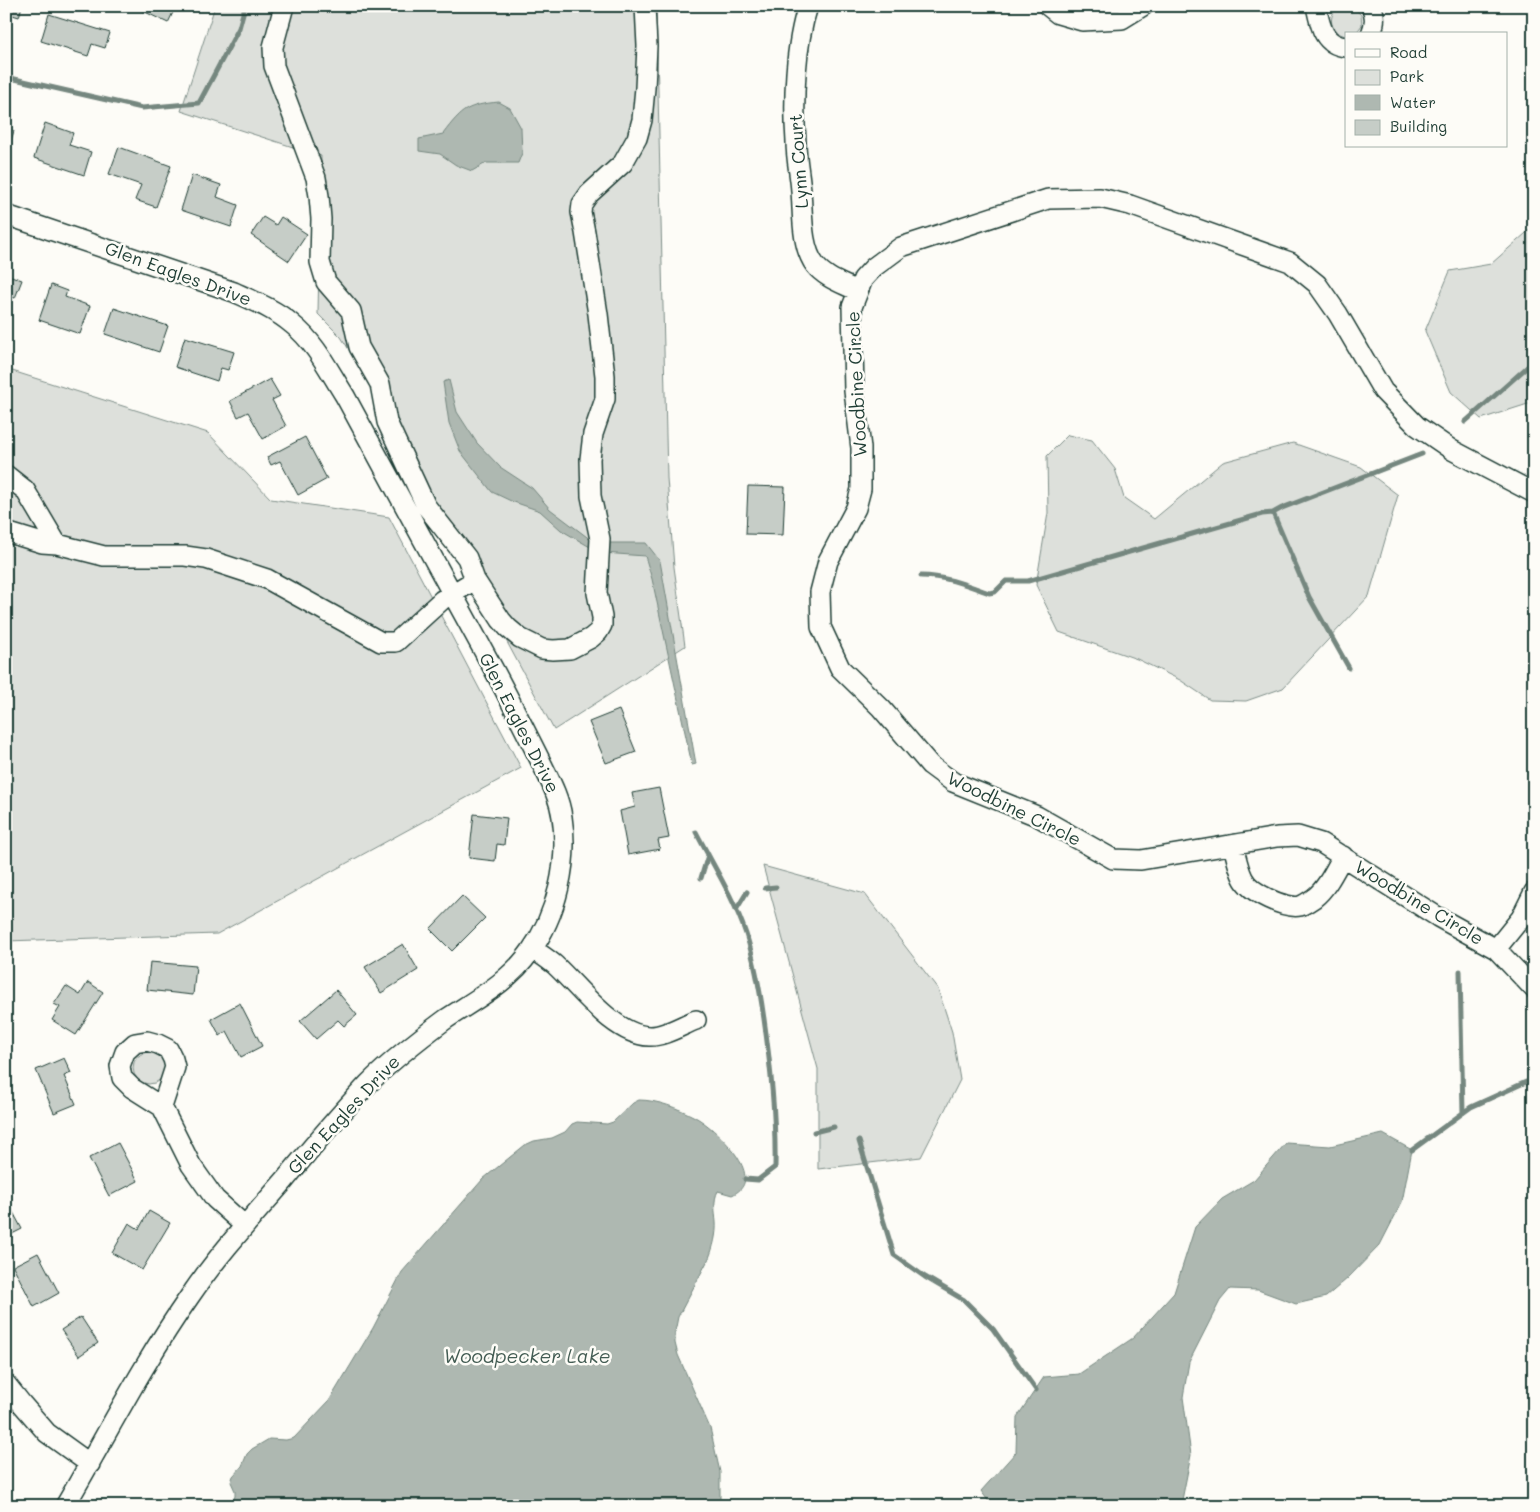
<svg xmlns="http://www.w3.org/2000/svg" width="1540" height="1512" font-family="Mali,sans-serif">
<style>
.green{fill:#dde0db;stroke:#7e8e88}
.water{fill:#aeb8b1;stroke:#75877f}
.lines{fill:none;stroke-linecap:round;stroke-linejoin:round}
.stream{stroke:#75877f;stroke-width:5}
.building{fill:#c6cdc7;stroke:#1f3d34}
.minor-casing{stroke:#1f3d34;stroke-width:22}
.minor{stroke:#fdfcf7;stroke-width:19}
.labels{text-anchor:middle;stroke-width:5;stroke-linejoin:round;paint-order:stroke}
.street-label{font-size:18px;fill:#1f3d34;stroke:#fdfcf7}
.water-label{font-size:19px;font-style:italic;fill:#435c53;stroke:#fdfcf7}
</style>
<rect width="100%" height="100%" fill="#fdfcf7"/>
<filter id="ink" filterUnits="userSpaceOnUse"><feTurbulence type="fractalNoise" baseFrequency=".02" numOctaves="2"/><feDisplacementMap in="SourceGraphic" scale="10" xChannelSelector="R" yChannelSelector="G"/><feConvolveMatrix kernelMatrix="1 2 1 2 8 2 1 2 1" color-interpolation-filters="sRGB"/></filter>
<g filter="url(#ink)">
<path class="green" d="M215 6H656L667 478 674 567 685 646 554 730 360 367 341 337 318 314 321 156 181 111Z
M1340 6H1353L1361 15 1362 25 1356 33 1346 34V36C1330 33 1326 15 1340 6Z
M1534 226V402L1481 419 1451 392 1425 331 1450 271 1491 264Z
M6 369 208 433 271 499 389 517 521 768 217 934 6 941Z
M1068 435 1092 440 1115 469 1124 498 1154 519 1223 462 1293 443 1361 467 1398 495 1369 596 1283 688 1246 701 1210 700 1180 680 1137 659 1059 632 1036 585 1048 513 1047 456Z
M763 866 865 894 938 989 952 1032 960 1080 921 1157 818 1169V1069Z
M133 1068a16 16 0 1 1 32 0a16 16 0 1 1-32 0Z"/>
<path class="water" d="M499 102 510 108 521 128 522 153 518 163H486L472 171 456 165 440 154 419 151V139L443 134C462 109 467 105 499 102Z
M449 380 457 412 477 443 500 467 532 488 550 509 595 543H646L660 561 696 764 692 765 652 579 645 556 603 553 590 547 561 530 540 511 511 501 492 492 460 451 449 423 443 382Z
M639 1100C657 1100 678 1108 695 1117 714 1127 770 1178 732 1195L718 1191C713 1200 715 1212 716 1222 717 1234 713 1248 709 1258L678 1317 675 1332V1343L678 1355 710 1428 720 1472V1506H231L235 1496V1491L231 1482 233 1476 242 1466 247 1454 252 1449 269 1439 286 1440 294 1438 329 1401 373 1328 402 1272 483 1179 525 1145 534 1141 552 1138 565 1132 572 1124 577 1122 607 1124 613 1122 633 1103Z
M1383 1134 1412 1150 1402 1202 1380 1245 1348 1278 1326 1297 1296 1304 1258 1290 1230 1289 1220 1301 1189 1362 1183 1397 1191 1455 1182 1500 1177 1506H992L981 1491 1016 1452 1017 1417 1044 1377 1079 1374 1133 1338 1174 1293 1195 1227 1222 1199 1254 1180 1286 1143 1330 1146Z"/>
<g class="lines">
<path class="stream" d="M6 77 142 108 199 103 239 28 245 6
M1465 422 1534 361
M1273 513 1309 597 1349 668
M921 576C945 576 967 585 989 593L995 592 1006 581H1028L1262 514 1273 513 1282 508 1422 454
M696 832C713 865 734 898 746 934 755 962 760 990 764 1019 771 1068 776 1117 775 1167L758 1180 745 1179
M701 878 708 855
M765 888 776 887
M736 910 747 892
M1460 971 1463 1113
M814 1132 834 1127
M859 1141 894 1255 925 1277 964 1300 993 1329 1036 1390
M1412 1150 1471 1107 1526 1082H1534"/>
</g>
<path class="building" d="M6 6H22L19 17 6 13Z
M143 6H176L168 23 141 10Z
M49 14 110 33 105 48 92 44 88 56 41 41Z
M45 123 73 133 69 145 91 152 84 175 34 158Z
M6 128 14 131 7 153H6Z
M119 147 171 166 156 207 135 200 141 185 109 174Z
M192 175 221 185 217 197 238 205 231 227 181 210Z
M263 217 276 225 281 217 307 234 289 261 251 235Z
M6 274 22 280 15 298 12 297 8 308 6 307Z
M51 285 67 291 65 297 90 306 80 334 39 320Z
M114 308 168 326 159 352 105 334Z
M185 337 234 352 228 370 221 368 217 381 175 367Z
M270 379 280 396 272 400 286 426 263 439 248 412 238 417 230 401Z
M305 437 327 479 298 495 280 461 271 465 267 457Z
M748 486 785 487 783 535 746 534Z
M619 710 636 752 606 763 589 722Z
M659 788 669 838 658 840 660 849 628 855 620 811 635 807 632 793Z
M474 814 507 818 504 845 497 844 495 861 469 858Z
M462 896 485 918 452 951 430 929Z
M403 944 418 970 381 993 365 967Z
M150 962 196 966 193 995 147 990Z
M88 982 103 992 76 1035 52 1020 60 1007 54 1004 66 986 80 995Z
M336 990 357 1015 344 1026 338 1020 316 1039 300 1021Z
M240 1003 262 1046 241 1057 227 1031 220 1036 211 1019Z
M64 1058 71 1073 64 1076 76 1104 54 1113 36 1070Z
M118 1143 138 1181 109 1196 89 1158Z
M6 1199 22 1229 6 1237Z
M149 1211 170 1223 142 1270 112 1253 129 1223 139 1229Z
M38 1253 59 1293 34 1307 13 1266Z
M81 1317 98 1343 79 1356 61 1330Z"/>
<g class="lines">
<defs>
<path id="minor" d="M284 6 273 47 274 66 316 178 319 196 321 219 320 262 326 282 351 311 359 347 380 384 387 422 426 506 467 558 475 580 501 620 508 628 520 638 542 649 553 650 570 649 591 638 598 632 602 625V617L597 593 600 539 591 496 590 459 593 434 605 399V376L598 314 585 232 581 212 582 204 589 194 623 163 637 138 642 120 645 88 647 46 645 6
M808 6C795 45 793 101 796 142 796 159 800 175 801 191 803 214 801 246 815 265 825 278 844 284 857 291
M1048 6 1058 14 1082 21 1122 19 1143 6
M1316 6C1320 25 1323 45 1346 47
M1371 6C1376 16 1375 24 1371 34
M6 215 234 292C254 301 276 310 292 324 316 343 329 371 345 396 395 488 444 579 494 670 510 700 525 730 540 760 549 779 559 796 562 817 569 862 557 915 530 952 509 982 476 999 446 1019 419 1039 392 1060 368 1084 339 1115 311 1148 284 1181 251 1219 218 1255 190 1296 143 1363 106 1436 65 1506
M6 475 25 490 57 544
M1534 493 1452 450 1417 426 1383 391 1338 314 1317 284 1290 262 1130 205 1100 198 1048 199 901 247 874 267 863 279 852 307 854 391 861 448V489L856 508 828 561 820 592 821 627 840 668 881 708 930 765 953 782 1037 816 1113 859 1141 860 1277 837 1298 836 1321 843 1438 917 1496 949 1534 989
M6 532 42 543 57 544 104 556H185L206 559 267 579 381 642H396L442 600 475 580
M1233 845C1236 856 1238 868 1243 878 1250 893 1285 909 1300 906 1304 905 1311 900 1314 898 1327 888 1335 870 1343 856
M533 949C540 954 548 959 555 965 579 987 614 1035 649 1036 664 1037 682 1025 696 1020
M1496 949 1521 918 1534 892
M162 1107 175 1067 173 1059 168 1049 158 1044 147 1041 135 1043 125 1052 120 1066 122 1078 132 1088 162 1107 191 1165 215 1199 244 1225
M6 1384 22 1404 47 1433 90 1464"/>
</defs>
<use href="#minor" class="minor-casing"/>
<use href="#minor" class="minor"/>
</g>
</g>
<g class="labels">
<g class="street-label">
<text transform="translate(799 161) rotate(-94)" y="6">Lynn Court</text>
<text transform="translate(178 274) rotate(20)" y="6">Glen Eagles Drive</text>
<text transform="translate(857 384) rotate(-93)" y="6">Woodbine Circle</text>
<text transform="translate(519 723) rotate(63)" y="6">Glen Eagles Drive</text>
<text transform="translate(1014 809) rotate(26)" y="6">Woodbine Circle</text>
<text transform="translate(1419 903) rotate(31)" y="6">Woodbine Circle</text>
<text transform="translate(344 1115) rotate(-47)" y="6">Glen Eagles Drive</text>
</g>
<g class="water-label">
<text x="527" y="1363">Woodpecker Lake</text>
</g>
</g>
<rect width="1540" height="1512" fill="none" stroke="#fdfcf7" stroke-width="25"/>
<rect x="12" y="12" width="1515" height="1487" fill="none" stroke="#1f3d34" stroke-width="2" filter="url(#ink)"/>
<rect x="1345" y="32" width="162" height="115" fill="#fdfcf7" stroke="#a4b0a9"/>
<rect x="1355" y="49" width="25" height="8" fill="#fdfcf7" stroke="#a4b0a9"/>
<text x="1390" y="58" font-size="15" fill="#1f3d34">Road</text>
<rect x="1355" y="70" width="25" height="15" fill="#dde0db" stroke="#a4b0a9"/>
<text x="1390" y="82" font-size="15" fill="#1f3d34">Park</text>
<rect x="1355" y="95" width="25" height="15" fill="#aeb8b1" stroke="#a4b0a9"/>
<text x="1390" y="108" font-size="15" fill="#1f3d34">Water</text>
<rect x="1355" y="120" width="25" height="15" fill="#c6cdc7" stroke="#a4b0a9"/>
<text x="1390" y="132" font-size="15" fill="#1f3d34">Building</text>
</svg>
